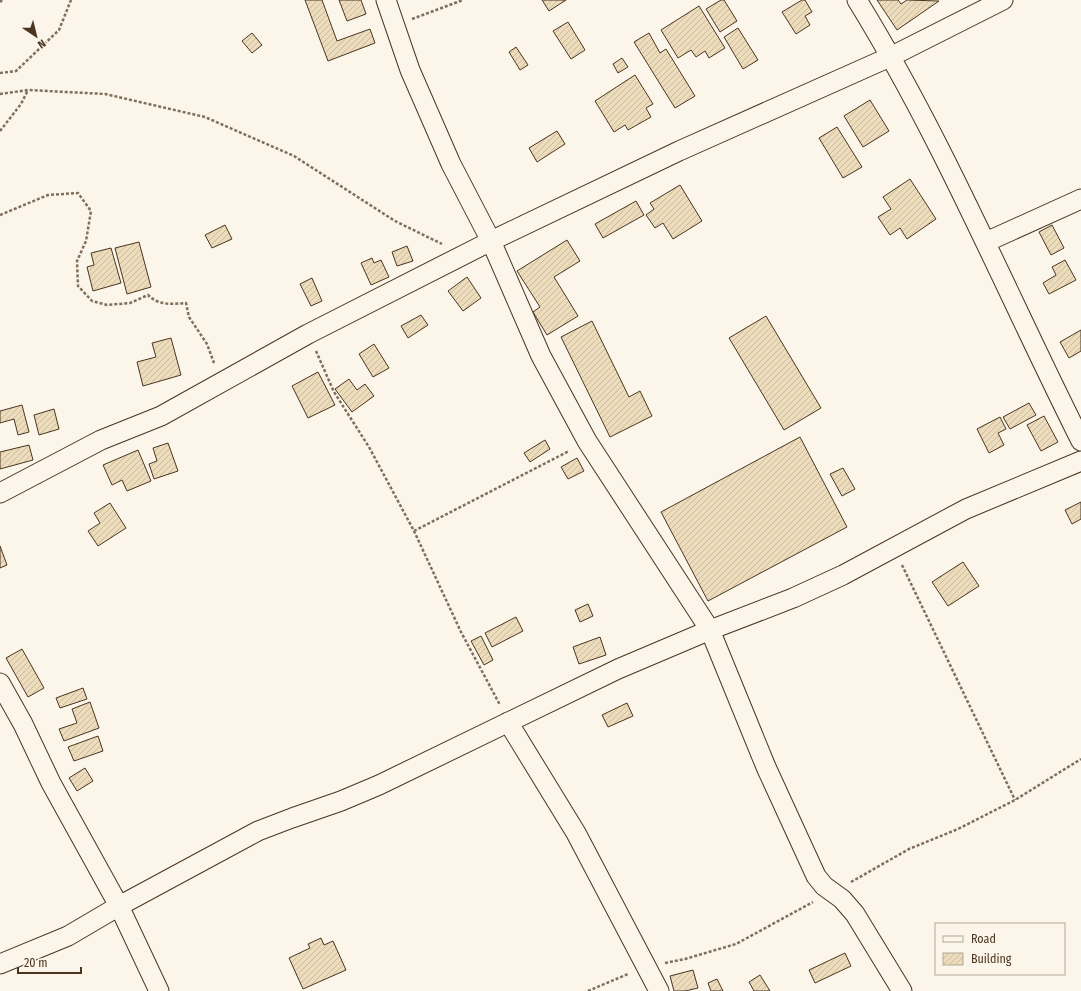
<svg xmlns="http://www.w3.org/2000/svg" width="1081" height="991" font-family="'Fira Sans Condensed',sans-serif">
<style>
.building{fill:url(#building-hatch);stroke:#4a3520}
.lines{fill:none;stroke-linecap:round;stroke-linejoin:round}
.minor-casing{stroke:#4a3520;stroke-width:21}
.path{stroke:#7f6f5c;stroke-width:2.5;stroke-dasharray:3 2;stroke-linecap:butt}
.minor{stroke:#fbf6e9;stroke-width:19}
</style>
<defs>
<pattern id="building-hatch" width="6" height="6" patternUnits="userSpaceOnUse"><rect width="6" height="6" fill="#ecdcbc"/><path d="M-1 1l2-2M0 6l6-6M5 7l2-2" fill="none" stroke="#ccbda1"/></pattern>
</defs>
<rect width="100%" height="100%" fill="#fbf6e9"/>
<path class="building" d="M305 0H322L337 41 370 29 375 43 328 61Z
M339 0H361L366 14 347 21Z
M542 0H566L549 11Z
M721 0H724L737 21 720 32 706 9Z
M802 0H805L812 12 805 16 810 25 796 34 782 12Z
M877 0H898L901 4 907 0 939 1 897 30Z
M699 6 725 48 709 58 705 51 696 57 691 50 678 58 661 30Z
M568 22 585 50 571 59 553 31Z
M738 28 758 60 743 69 724 37Z
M252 33 262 45 252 53 242 41Z
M649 33 660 53 666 49 695 96 675 108 634 42Z
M516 47 528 65 520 70 509 52Z
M622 58 628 67 618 73 613 64Z
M635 75 653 104 646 108 651 117 628 130 625 125 614 132 595 101Z
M870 100 889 131 863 147 844 116Z
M837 127 862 167 843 178 819 138Z
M557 131 565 144 537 162 529 148Z
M910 179 936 219 907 239 900 228 890 235 878 217 891 209 883 197Z
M680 185 702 221 673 239 663 223 655 228 646 215 654 209 650 203Z
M636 201 644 215 603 238 595 224Z
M225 225 232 239 212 248 205 235Z
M1052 225 1064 248 1051 255 1039 232Z
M567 240 580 261 554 277 578 316 547 335 533 312 540 307 517 271Z
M139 242 151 287 127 294 115 248Z
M407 246 413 261 397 266 392 252Z
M111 248 121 283 93 291 87 267 94 265 91 253Z
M372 258 374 263 381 260 389 277 371 285 361 263Z
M1065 260 1076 280 1049 294 1043 283 1056 275 1052 267Z
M467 277 481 298 463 311 448 291Z
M312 278 322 301 311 306 300 284Z
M421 315 428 325 408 338 401 326Z
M766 316 821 408 784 430 729 338Z
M592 321 629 397 640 391 652 416 610 437 561 337Z
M1081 330V351L1069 358 1060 342Z
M171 338 181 375 143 386 137 362 156 357 152 343Z
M374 344 389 368 373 377 359 354Z
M318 372 335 405 308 418 292 386Z
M349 379 357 390 365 384 374 396 352 412 335 389Z
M1029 403 1036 415 1010 429 1003 417Z
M22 405 29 432 18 435 14 419 0 423V411Z
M54 409 59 429 39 435 34 415Z
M1044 416 1058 442 1041 451 1027 425Z
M1000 417 1006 429 998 433 1004 445 989 453 977 429Z
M800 437 847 527 708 601 661 512Z
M545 440 550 449 530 462 524 453Z
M168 443 178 471 154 479 149 464 157 461 153 448Z
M29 445 33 460 0 469V452Z
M138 450 151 481 127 491 122 480 112 485 103 465Z
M577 458 584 471 568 479 561 467Z
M843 468 855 489 842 496 830 474Z
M1081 502V519L1072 524 1065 510Z
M110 503 126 528 98 546 88 531 100 523 94 513Z
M0 546 7 565 0 568Z
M963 562 979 586 948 606 932 582Z
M588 604 593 616 580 622 575 610Z
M516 617 523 631 492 647 485 633Z
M481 636 493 660 484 665 471 641Z
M600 637 606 655 579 664 573 647Z
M22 649 44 688 28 697 6 658Z
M83 688 87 699 60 708 56 698Z
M90 702 99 728 64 741 59 729 77 723 72 709Z
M627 703 633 716 608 727 602 715Z
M98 736 103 751 74 761 68 747Z
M85 768 93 781 77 791 69 778Z
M321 938 324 945 333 941 346 970 303 989 289 958 310 948 308 944Z
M845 953 851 966 815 983 809 970Z
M693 970 698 988 685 991H674L670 976Z
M760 975 770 991H754L749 982Z
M717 979 723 991H711L708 983Z"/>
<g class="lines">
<defs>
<path id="minor" d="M386 0 410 70 451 164 491 241 541 356 587 441 710 630 766 767 816 876 824 886 842 899 855 914 902 991
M857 0C944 141 1007 294 1081 441
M986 242 1081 199
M0 493 101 440 161 416 308 334 491 241 679 151 892 56 1003 0
M0 683 23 724 51 783 119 906 159 991
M508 722 576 833 659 991
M0 964 68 936 119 906 258 831 292 818 341 801 379 785 618 669 710 630 793 598 843 575 966 509 1081 461"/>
</defs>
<use href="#minor" class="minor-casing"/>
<path class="path" d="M0 2 2 0
M412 19 463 0
M0 73 16 71 59 30 71 0
M0 94 28 90 105 94 205 117 294 156 395 221 442 244
M0 131 21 104 28 90
M0 215 48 195 78 193 91 211 86 241 77 261 78 286 92 301 107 305 130 303 148 295C159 306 173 304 186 303L189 317 207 344 214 363
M316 351 334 392 369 447 414 531 461 632 500 705
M414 531 569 451
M902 565 1015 800
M851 882 909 849 958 829 1015 800 1081 759
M665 963 685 959 736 944 813 902
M588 991 628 974"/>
<use href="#minor" class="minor"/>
</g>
<rect x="935" y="923" width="130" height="52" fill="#fbf6e9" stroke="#b4a999"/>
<rect x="943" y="936" width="20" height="6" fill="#fbf6e9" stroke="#b4a999"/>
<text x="971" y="943" font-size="12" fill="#4a3520">Road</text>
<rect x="943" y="953" width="20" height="12" fill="url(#building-hatch)" stroke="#b4a999"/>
<text x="971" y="963" font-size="12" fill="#4a3520">Building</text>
<g transform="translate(36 36) rotate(145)" stroke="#fbf6e9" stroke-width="3" paint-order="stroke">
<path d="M0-3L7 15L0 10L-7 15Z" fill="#4a3520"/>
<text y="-6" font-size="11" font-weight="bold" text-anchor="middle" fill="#4a3520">N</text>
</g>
<path d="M18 967v6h63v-6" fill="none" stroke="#4a3520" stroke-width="2"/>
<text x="24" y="967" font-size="12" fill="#4a3520" stroke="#fbf6e9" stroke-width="3" paint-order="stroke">20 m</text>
</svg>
